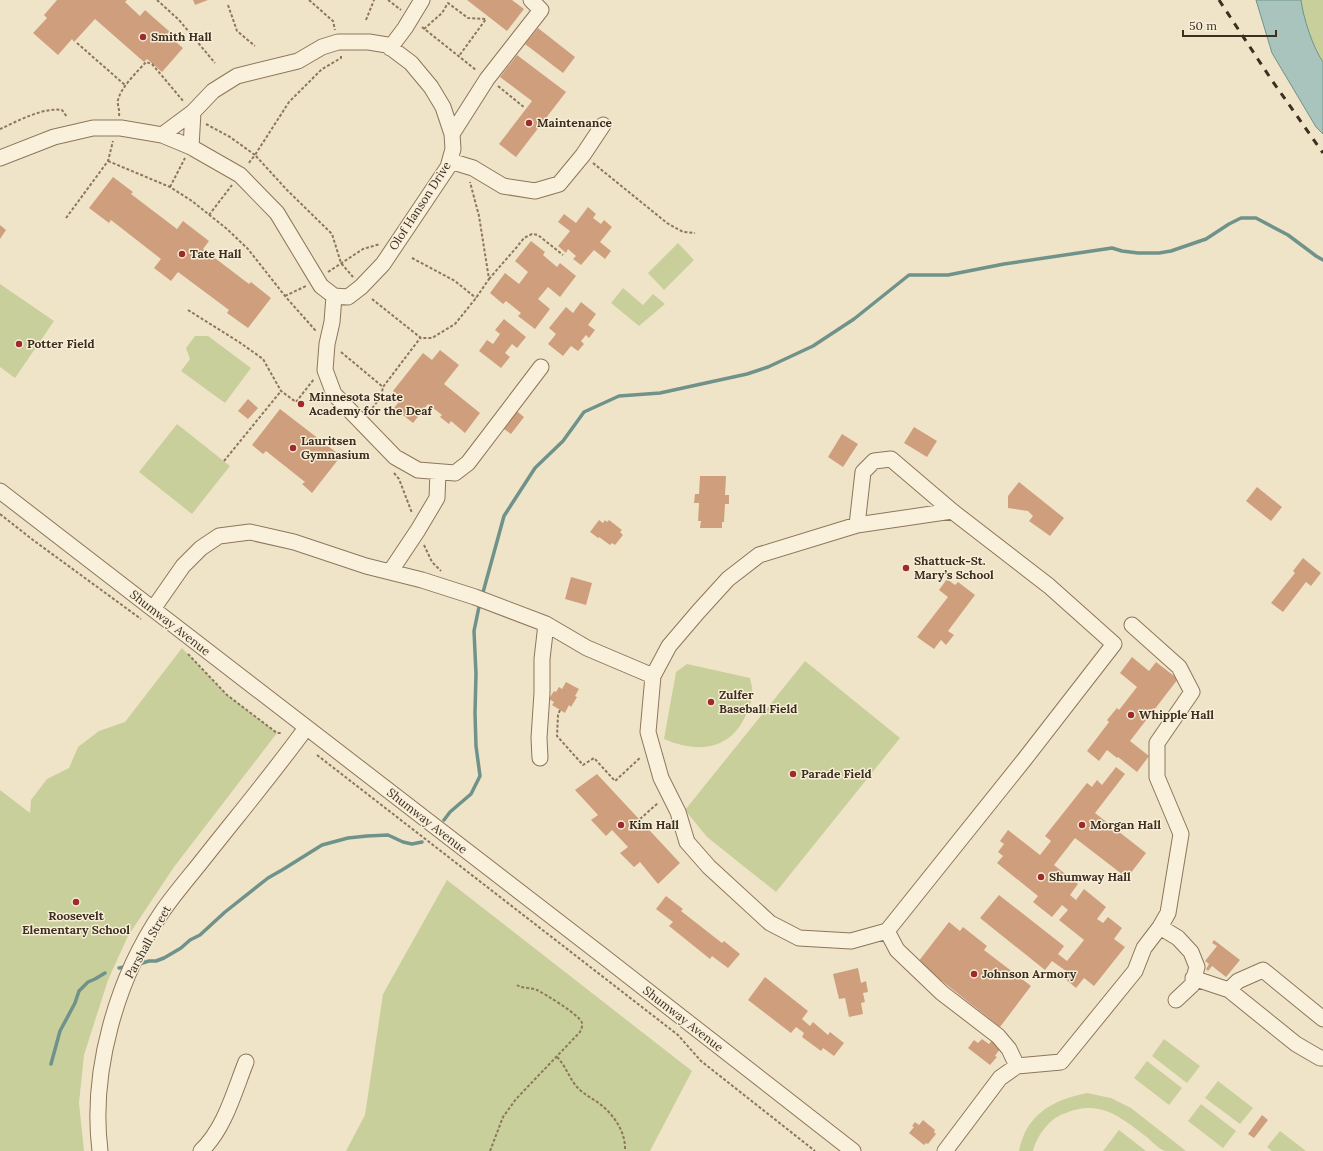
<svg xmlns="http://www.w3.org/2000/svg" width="1323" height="1151" font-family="Lora,serif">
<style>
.green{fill:#c9cf9b}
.water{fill:#a9c4bc;stroke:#6f938a}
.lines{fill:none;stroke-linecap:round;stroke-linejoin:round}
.stream{stroke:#6f938a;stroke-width:3.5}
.building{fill:#cf9f7d}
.minor-casing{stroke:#8d765c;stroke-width:17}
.path{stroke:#8d765c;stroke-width:2;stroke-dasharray:3 2;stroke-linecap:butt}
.minor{stroke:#faf1dc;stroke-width:15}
.rail{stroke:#3d2e20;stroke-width:3;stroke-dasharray:7 7;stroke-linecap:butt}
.poi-dot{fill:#9e2a2b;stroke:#f7eed8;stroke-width:1.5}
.labels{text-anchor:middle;stroke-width:3;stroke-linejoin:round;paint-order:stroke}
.poi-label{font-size:12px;font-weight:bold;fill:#3d2e20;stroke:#f7eed8;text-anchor:start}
.street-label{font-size:12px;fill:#3d2e20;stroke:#f7eed8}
</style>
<rect width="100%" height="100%" fill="#f0e4c8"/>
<path class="green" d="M1282 0H1323V100Z
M678 243 694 260 664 290 648 273Z
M0 284 54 321 15 378 0 367Z
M623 288 643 305 653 294 665 304 639 326 611 303Z
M195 336H208L251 368 225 403 181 371 190 359 186 348Z
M177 424 230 466 192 514 139 472Z
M182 648 227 695 277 733 174 867 128 936 108 980 84 1055 79 1103 84 1151H0V790L30 813 31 800 47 779 69 768 78 747 99 731 125 722Z
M805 661 900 738 776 892 707 837 685 810Z
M687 664 750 678C751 683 753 689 752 694 752 701 749 710 745 717 729 751 696 753 664 739L676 672Z
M447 880 692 1071 650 1151H346L365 1115 383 994Z
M1164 1039 1200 1066 1187 1083 1152 1056Z
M1147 1061 1182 1088 1169 1105 1134 1078Z
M1218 1081 1253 1108 1240 1124 1205 1098Z
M1087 1093 1111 1098 1131 1108 1186 1151C1180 1151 1171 1151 1165 1151 1159 1149 1152 1142 1148 1138 1119 1116 1100 1098 1063 1114 1048 1120 1037 1136 1033 1151H1019C1026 1114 1053 1100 1087 1093Z
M1201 1104 1236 1131 1223 1148 1188 1121Z
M1119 1130 1146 1151H1103Z
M1280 1131 1306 1151H1272L1267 1147Z"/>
<path class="water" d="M1256 0H1301C1303 17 1313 48 1323 62V134L1316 127 1272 53Z"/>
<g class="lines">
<path class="stream" d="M482 596 504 516 535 468 563 441 584 412 619 396 660 393 747 374 768 367 813 346 854 319 909 275H948L1004 264 1112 248 1122 251 1138 253H1159L1171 251 1206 239 1229 224 1241 218H1256L1288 235 1316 256 1323 260
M444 820 450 812 471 794 480 776 476 746 475 713 476 674 474 631 480 602
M139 964 149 961H156L164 958 181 948 190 940 200 935 225 912 268 878 282 870 322 845 348 838 367 836 388 835 403 842 412 844 422 842
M119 968 124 967
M51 1064 60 1031 75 1003 79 991 88 982 95 979 105 973"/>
</g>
<path class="building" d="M57 0H127L125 2 140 16 145 10 170 32 167 34 183 48 162 72 147 59 144 62 95 19 74 42 72 39 58 55 33 33 47 18 44 15Z
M193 0H208L195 5Z
M467 0H512L524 9 507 31Z
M538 28 575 57 563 73 525 44Z
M517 55 566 92 516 157 499 144 532 101 500 77Z
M113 177 133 192 131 194 177 229 183 221 209 241 203 249 249 284 251 282 271 298 248 328 227 313 229 310 178 272 171 281 154 268 161 259 111 220 109 223 89 208Z
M588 207 596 214 593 218 601 224 604 220 612 227 600 242 611 251 605 259 594 250 581 265 573 259 576 256 568 249 566 253 558 246 570 231 558 222 564 214 576 223Z
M0 225 6 230 0 239Z
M531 241 545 252 543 255 557 267 560 263 576 276 560 297 548 287 538 299 550 309 535 329 518 316 521 313 506 301 503 304 490 293 505 273 519 284 528 272 515 261Z
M581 302 596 314 588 325 595 330 589 338 586 335 581 341 584 344 578 351 571 346 563 356 548 344 556 334 549 328 566 307 573 313Z
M504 319 526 337 517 348 512 344 505 353 510 357 501 368 479 351 487 340 493 344 500 334 495 330Z
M440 350 459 365 444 384 480 413 465 433 451 421 449 424 440 417 442 415 428 404 413 423 394 408 402 398 393 391 423 353 432 360Z
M248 399 258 408 248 419 238 411Z
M280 409 341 456 312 493 302 484 305 482 266 451 263 454 252 445Z
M514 409 524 417 511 434 501 427Z
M914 427 937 441 927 457 904 443Z
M842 434 858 444 843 467 828 457Z
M700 476H726L725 495H729V504H725L724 522H722V528H700L701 521H698L699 503H694L695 494H699Z
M1019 482 1064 518 1050 536 1029 521 1033 516 1028 511 1008 508V496Z
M1257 487 1282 507 1271 521 1246 501Z
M599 520 603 523 605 520 607 522 609 520 622 530 620 532 623 535 615 545 612 543 610 545 599 537 598 538 590 532Z
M1303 558 1321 573 1311 586 1306 582 1283 612 1271 603 1295 573 1293 571Z
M571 577 592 583 586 605 565 599Z
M947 579 955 585 958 582 975 595 948 631 954 635 946 645 941 640 934 649 917 637 948 597 939 590Z
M1132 657 1149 671 1156 662 1178 679 1130 741 1149 756 1137 772 1118 757 1117 758 1107 750 1099 761 1087 751 1109 722 1107 720 1117 708 1119 710 1137 687 1120 673Z
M566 682 579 689 575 696 577 697 571 707 569 705 565 713 552 705 554 702 549 699 554 691 556 692 559 687 562 689Z
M1116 767 1125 774 1095 813 1146 853 1127 878 1075 838 1054 865 1078 884 1070 895 1076 900 1084 889 1106 907 1097 919 1103 923 1108 917 1122 928 1114 939 1125 947 1094 986 1084 978 1076 988 1062 976 1066 971 1052 961 1045 970 980 918 999 895 1064 946 1058 954 1067 961 1084 940 1059 920 1068 910 1062 905 1052 917 1033 902 1038 896 997 863 1003 856 998 852 1004 844 1000 841 1008 830 1040 855 1051 841 1045 836 1087 783 1092 787 1097 780 1102 785Z
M597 774 680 863 658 884 640 862 634 867 620 853 628 847 612 830 606 836 591 820 598 815 575 790Z
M666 896 683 909 681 911 722 943 724 941 740 954 728 968 712 956 710 959 669 926 673 922 656 909Z
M949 922 960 931 963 927 987 946 984 950 1031 986 1000 1027 918 962Z
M1214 940 1240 960 1226 977 1212 966 1208 971 1206 969 1209 964 1205 961 1217 946 1212 943Z
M858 968 861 983 866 981 868 992 863 993 865 1002 861 1003 863 1014 849 1017 845 998 839 999 833 974Z
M765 977 808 1011 802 1019 810 1026 813 1022 828 1035 830 1032 844 1043 834 1056 823 1048 821 1051 802 1037 804 1033 796 1027 791 1033 748 1000Z
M982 1039 989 1044 993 1039 1002 1046 995 1056 997 1057 990 1065 968 1048 974 1040 978 1043Z
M1262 1115 1268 1120 1254 1138 1248 1134Z
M923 1120 935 1130 934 1132 936 1134 928 1144 926 1143 924 1145 909 1133 914 1127 912 1126 915 1122 919 1125Z"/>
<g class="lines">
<defs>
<path id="minor" d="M390 48 405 28 422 0
M452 134 487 79 541 10 531 0
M191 147 193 112
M0 158 54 137 93 128H121L162 135 191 147 240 175 277 213 321 286 334 296 348 297 361 287 383 264 448 167 453 149 452 134 443 107 431 87 411 63 387 45 369 42H338L322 47 298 61 237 76 213 91 193 112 162 135
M450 161 473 168 503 186 535 191 559 184 583 155 603 125
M334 296 332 322 327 344 325 370 334 394 395 457 418 470 455 473 468 463 541 367
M0 491 603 956 853 1151
M952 511 1049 586 1114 644 1024 760 887 931 851 941 799 938 770 923 709 867 687 842 678 812 661 778 648 732 653 676 669 646 698 612 728 579 759 555 857 525Z
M857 525 863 472 874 461 891 459 952 511
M390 572 418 530 437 498 438 472
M153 609 183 566 201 548 219 536 250 532 294 542 366 566 422 580 475 597 546 624 587 648 653 676
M540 758 539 738 542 693V659L546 624
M1160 927 1178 938 1191 952 1197 967 1192 985 1176 1000
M887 931 897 950 942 993 998 1036 1009 1049 1017 1066
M1193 978 1229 990 1296 1044 1320 1058H1323
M1229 990 1238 981 1263 970 1323 1019
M100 1151C90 1071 117 978 162 912 175 893 191 875 205 857 239 814 274 772 306 728
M201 1151C225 1128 234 1092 246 1062
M945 1151 1000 1078 1017 1066 1061 1062 1135 971 1144 948 1160 927 1168 913 1181 834 1157 777V743L1192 692 1179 667 1132 625"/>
</defs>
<use href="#minor" class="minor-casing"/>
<path class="path" d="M157 0 179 20 215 63
M309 0 333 21 335 30
M388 0 401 10
M228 5 237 31 255 46
M366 20 374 0
M422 27 476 70
M424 29 442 13 448 3 468 18 486 19 459 56
M77 43 125 85
M341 56V58L322 69 289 102 255 155 287 190 332 234 341 263 353 277
M498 86 525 108
M119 116C120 110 117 105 118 100 121 87 137 72 146 62L152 64 184 102
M206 124 230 137 255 155 248 164
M0 129C18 121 43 107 62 110L67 117
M108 161 170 187 192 201 227 229 248 249 285 296 315 330V332
M593 163 667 223 683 232 695 233
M170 187 185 158
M209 215 232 185
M66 218 108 161 113 141
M412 258 455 281 476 298
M328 272 363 249 380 244
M489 279 516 248 524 238 532 234 538 235 563 255
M285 296 306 286
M372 299 421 338H432L455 324 476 298 489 279 479 216 470 182
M188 310 239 342 263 359 281 391 296 402 314 379
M341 352 383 387 421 337
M369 412 381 397 383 387
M224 461 281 391
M394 473 399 479 412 513
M0 514 33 540 141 619
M424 545 432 562 441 571
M188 654 227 695 277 733H282
M560 710 558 715 557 736 583 765 594 758 615 781 641 757
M317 755 678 1035 701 1061 815 1151
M640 819 658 803
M557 1057C566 1066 569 1078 577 1087 583 1094 592 1098 600 1104 614 1115 626 1132 625 1151
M490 1151 503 1117 516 1099 580 1032C581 1029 583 1026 582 1023 580 1015 545 994 537 990 530 987 523 989 517 985"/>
<use href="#minor" class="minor"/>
<path class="rail" d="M1219 0 1271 79 1323 153"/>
</g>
<g class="poi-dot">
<circle cx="143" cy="37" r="4"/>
<circle cx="529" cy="123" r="4"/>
<circle cx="182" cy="254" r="4"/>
<circle cx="19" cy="344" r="4"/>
<circle cx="301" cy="404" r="4"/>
<circle cx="293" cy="448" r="4"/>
<circle cx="906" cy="568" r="4"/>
<circle cx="711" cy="702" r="4"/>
<circle cx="1131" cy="715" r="4"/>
<circle cx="793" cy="774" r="4"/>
<circle cx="621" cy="825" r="4"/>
<circle cx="1082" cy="825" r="4"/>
<circle cx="1041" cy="877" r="4"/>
<circle cx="76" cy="902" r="4"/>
<circle cx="974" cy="974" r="4"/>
</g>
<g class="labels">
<g class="poi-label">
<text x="151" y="41">Smith Hall</text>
<text x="537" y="127">Maintenance</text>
<text x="190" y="258">Tate Hall</text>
<text x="27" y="348">Potter Field</text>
<text x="309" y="401">Minnesota State<tspan x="309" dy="14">Academy for the Deaf</tspan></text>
<text x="301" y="445">Lauritsen<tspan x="301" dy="14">Gymnasium</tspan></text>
<text x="914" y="565">Shattuck-St.<tspan x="914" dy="14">Mary’s School</tspan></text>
<text x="719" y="699">Zulfer<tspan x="719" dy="14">Baseball Field</tspan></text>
<text x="1139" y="719">Whipple Hall</text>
<text x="801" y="778">Parade Field</text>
<text x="629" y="829">Kim Hall</text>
<text x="1090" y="829">Morgan Hall</text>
<text x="1049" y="881">Shumway Hall</text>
<text x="76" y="920" text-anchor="middle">Roosevelt<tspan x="76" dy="14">Elementary School</tspan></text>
<text x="982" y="978">Johnson Armory</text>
</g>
<g class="street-label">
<text transform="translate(420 206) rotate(-57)" y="4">Olof Hanson Drive</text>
<text transform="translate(170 623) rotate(38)" y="4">Shumway Avenue</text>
<text transform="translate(427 821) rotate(38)" y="4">Shumway Avenue</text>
<text transform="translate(148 942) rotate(-61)" y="4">Parshall Street</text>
<text transform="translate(683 1019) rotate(38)" y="4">Shumway Avenue</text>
</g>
</g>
<path d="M1183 30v6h93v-6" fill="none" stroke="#3d2e20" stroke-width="2"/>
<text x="1189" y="30" font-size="12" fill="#3d2e20" stroke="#f7eed8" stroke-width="3" paint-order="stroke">50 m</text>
</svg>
